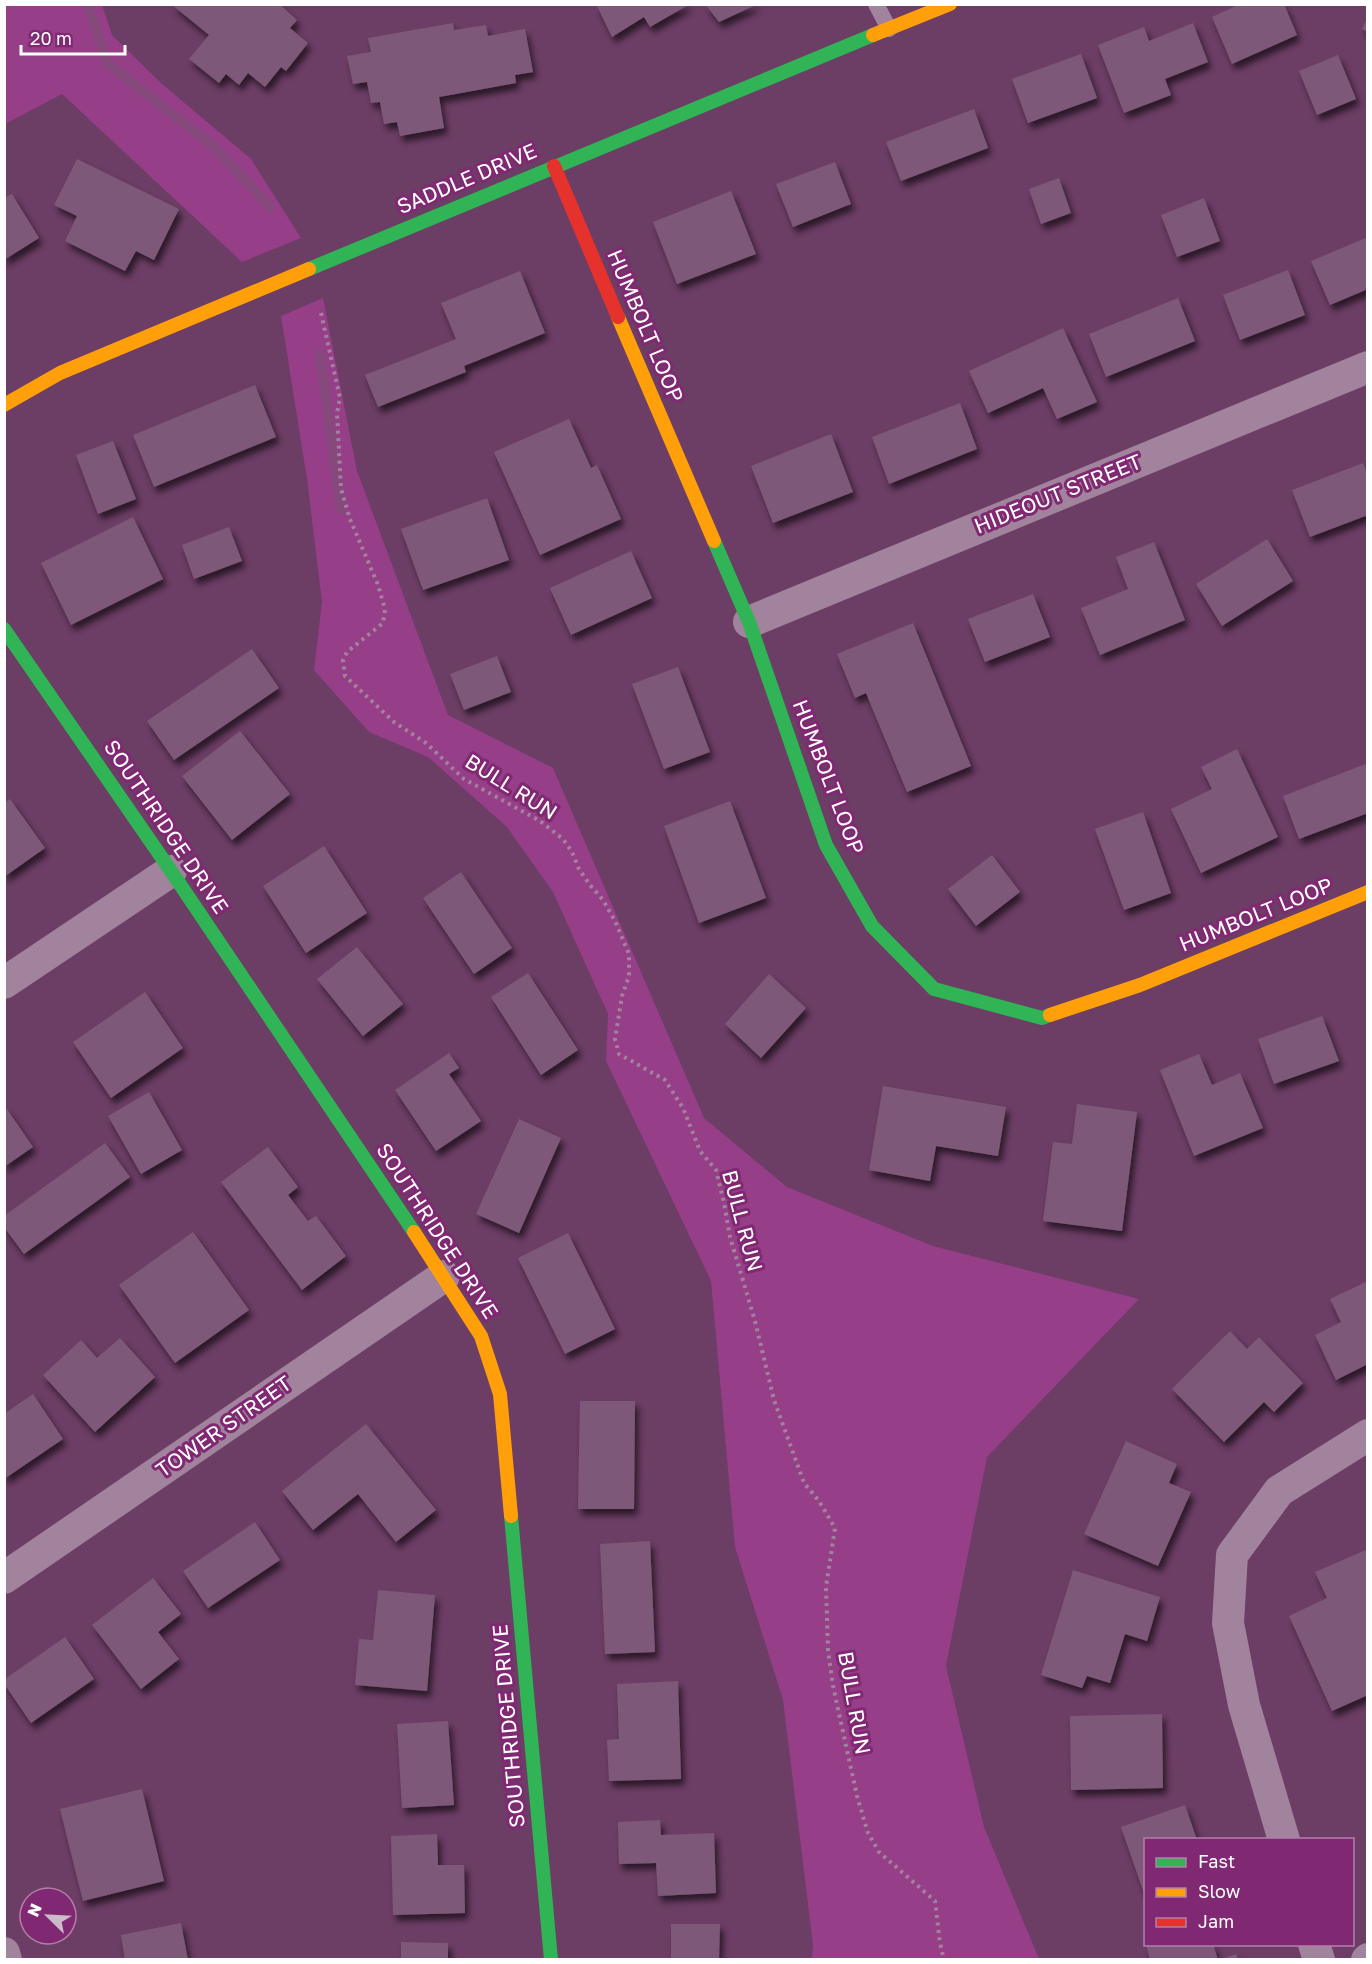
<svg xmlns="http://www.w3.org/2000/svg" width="1372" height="1964" font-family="'Golos Text',sans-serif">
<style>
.green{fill:#963e88}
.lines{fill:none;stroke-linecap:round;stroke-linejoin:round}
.stream{stroke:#85497c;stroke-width:10}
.building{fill:#7e5878;filter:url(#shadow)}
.path{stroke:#a2839d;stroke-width:4;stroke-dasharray:3 4.5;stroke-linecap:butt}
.lane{stroke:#a2839d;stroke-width:16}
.street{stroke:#a2839d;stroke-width:32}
.fast{stroke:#30b455;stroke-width:14}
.slow{stroke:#ff9f0a;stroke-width:14}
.jam{stroke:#e5322d;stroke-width:14}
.labels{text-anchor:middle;stroke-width:6;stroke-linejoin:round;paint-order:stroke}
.street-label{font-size:21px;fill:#fff;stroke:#802972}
</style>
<defs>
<filter id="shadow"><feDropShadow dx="3.5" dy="6" stdDeviation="3" flood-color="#0009"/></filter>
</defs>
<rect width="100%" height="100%" fill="#6c3d65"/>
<path class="green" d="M5 4 102 5 112 35 161 83 251 159 301 238 242 262 62 94 5 124Z
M323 298 357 471 448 715 553 768 704 1118 787 1187 933 1246 1139 1299 987 1457 946 1666 984 1827 1039 1959H812L813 1945 783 1700 735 1547 711 1281 606 1061 608 1014 553 892 507 827 428 757 369 732 314 670 322 602 307 479 281 316Z"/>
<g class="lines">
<path class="stream" d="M88 4 107 63 213 146 270 207
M320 355 341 509"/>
</g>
<path class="building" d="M171 4H279L297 20 290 28 308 43 286 71 281 67 265 87 248 73 239 85 226 74 219 83 189 59 209 35Z
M596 4H690L650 27 644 17 612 37Z
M705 4H758L719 22Z
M1240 4H1284L1297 35 1232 64 1212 17Z
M1368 16V32L1362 29Z
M453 23 454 30 486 25 488 36 525 29 533 72 515 75 516 83 439 97 444 128 400 136 397 122 384 124 380 102 371 103 367 82 353 84 347 56 371 52 368 38Z
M1193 23 1208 62 1165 79 1171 95 1124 113 1098 45 1144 27 1149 41Z
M1081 54 1097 98 1028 123 1012 79Z
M1338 55 1356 99 1317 115 1299 71Z
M974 109 988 148 901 181 886 142Z
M77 159 179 209 154 260 136 251 125 271 65 241 77 216 54 205Z
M835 162 851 204 793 227 776 184Z
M1059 178 1071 213 1041 224 1029 189Z
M731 191 756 254 677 284 653 222Z
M12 194 39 238 4 260V198Z
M1204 198 1220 241 1177 257 1161 215Z
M1368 237V289L1330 305 1311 261Z
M1288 270 1305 315 1240 340 1223 295Z
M520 271 545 333 464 366 466 372 378 407 365 375 456 339 441 303Z
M1178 298 1195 341 1106 377 1089 334Z
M1063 328 1097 402 1057 419 1043 388 988 413 969 371Z
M255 385 276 437 154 487 133 435Z
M960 403 977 449 889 484 872 437Z
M569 419 591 468 597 465 621 519 540 555 494 452Z
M831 434 853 492 773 523 751 466Z
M113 441 136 499 98 514 76 455Z
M1363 463 1368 475V515L1310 537 1292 490Z
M487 498 509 560 423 590 401 529Z
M133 517 163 579 71 625 41 563Z
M229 527 242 561 194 579 182 545Z
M1267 539 1293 581 1222 626 1196 584Z
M1154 542 1185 620 1100 655 1081 608 1128 589 1116 557Z
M631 551 652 598 571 635 550 588Z
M1033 594 1050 637 985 662 968 619Z
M913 623 971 766 907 792 866 693 855 698 837 654Z
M252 649 279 688 174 760 147 721Z
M497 656 511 692 464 710 450 674Z
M678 667 710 752 664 769 632 684Z
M240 731 290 794 232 840 182 776Z
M1237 749 1278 837 1201 873 1171 809 1212 789 1201 767Z
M1368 763V813L1299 839 1283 796Z
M10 799 45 848 4 877V803Z
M730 801 766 898 699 923 664 826Z
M1143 812 1171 893 1124 910 1095 829Z
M324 846 367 913 306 953 263 886Z
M992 855 1020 892 976 926 948 889Z
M461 872 512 948 474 974 423 898Z
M357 947 403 1004 363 1036 317 979Z
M528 973 578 1050 541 1075 491 997Z
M769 974 806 1008 761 1058 725 1024Z
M145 992 183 1048 111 1098 73 1042Z
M1322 1016 1339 1061 1274 1084 1258 1039Z
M449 1053 459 1068 449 1074 481 1121 436 1151 395 1090Z
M1199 1054 1212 1085 1240 1073 1263 1128 1194 1156 1160 1070Z
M883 1086 1006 1107 998 1156 936 1146 930 1181 869 1170Z
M149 1092 182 1150 141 1174 108 1116Z
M1077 1104 1137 1112 1122 1231 1043 1221 1053 1142 1072 1144Z
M4 1105 33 1147 4 1167Z
M519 1119 561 1138 519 1233 476 1214Z
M105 1143 130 1177 24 1254 4 1227V1216Z
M268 1147 298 1187 288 1195 308 1221 316 1216 346 1256 302 1290 221 1182Z
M193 1232 249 1310 175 1363 119 1285Z
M568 1233 615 1329 565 1354 518 1258Z
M1368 1281V1364L1336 1380 1315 1335 1341 1322 1330 1299Z
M1230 1331 1247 1349 1259 1337 1303 1383 1274 1412 1264 1402 1224 1442 1172 1389Z
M120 1338 155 1377 95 1432 43 1375 81 1340 97 1358Z
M33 1394 63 1439 4 1479V1414Z
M580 1401H635L634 1509H578Z
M366 1424 436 1510 396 1542 358 1494 313 1530 282 1491Z
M1126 1441 1177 1464 1169 1483 1191 1492 1158 1566 1084 1534Z
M255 1522 280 1560 208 1608 183 1571Z
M650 1541 655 1652 605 1654 600 1544Z
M1368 1549V1624H1366L1368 1629V1695L1332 1711 1289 1616 1327 1598 1315 1572Z
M1073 1570 1160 1597 1147 1641 1125 1634 1110 1683 1087 1676 1082 1688 1041 1675Z
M153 1578 181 1614 158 1632 179 1659 141 1689 92 1625Z
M378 1590 435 1595 427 1691 355 1685 359 1639 373 1640Z
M65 1637 94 1679 31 1723 5 1685V1679Z
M678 1681 681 1779 609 1781 607 1740 619 1739 617 1684Z
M1162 1714 1163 1788 1071 1790 1070 1716Z
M448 1721 454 1805 402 1808 397 1724Z
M142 1789 164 1881 83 1901 60 1809Z
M1185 1805 1197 1840H1146L1145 1896 1121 1827Z
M660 1820 661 1835 714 1833 716 1893 658 1896 656 1863 619 1864 618 1822Z
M437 1834 438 1865H464L465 1913 393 1915 391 1836Z
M181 1923 188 1960H125L121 1935Z
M671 1924H720L719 1960H671Z
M401 1942 448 1943V1960H401Z
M1146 1944H1213L1218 1960H1150Z
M1236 1954 1238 1960H1222V1959Z"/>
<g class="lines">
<path class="path" d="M321 313 340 398 337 413 341 489 350 519 378 585 385 609 383 623 347 652 343 660 345 676 394 722 426 743 464 779 540 821 563 839 572 852 579 869 590 885 603 900 615 921 629 954V976L622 996 615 1039 619 1054 665 1080 683 1108 700 1151 716 1170 724 1203 730 1237 755 1321 774 1400 804 1483 819 1501 835 1528 826 1587 828 1650 833 1686 857 1796 868 1833 879 1852 935 1901 940 1943 944 1960"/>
<path class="lane" d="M876 4 889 29"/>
<path class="street" d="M749 622 1368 367
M4 983 171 871
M4 1578 444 1276
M1284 1840 1244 1705 1228 1623 1232 1555 1279 1491 1368 1435
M1314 1944 1319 1960
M4 1953 6 1960
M1367 1960 1368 1959"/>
<path class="fast" d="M309 269 873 35
M714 541 749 622 826 845 872 926 934 989 1042 1018 1050 1015
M4 629 171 871 414 1232
M511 1516 551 1960"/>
<path class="slow" d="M873 35 950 4
M618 317 714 541
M4 405 60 373 309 269
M1050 1015 1140 985 1368 892
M414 1232 481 1336 500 1394 511 1516"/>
<path class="jam" d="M554 166 618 317"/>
</g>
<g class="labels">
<g class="street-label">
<text transform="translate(467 179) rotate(-23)" y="7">SADDLE DRIVE</text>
<text transform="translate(645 326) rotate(67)" y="7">HUMBOLT LOOP</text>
<text transform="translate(1058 494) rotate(-22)" y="7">HIDEOUT STREET</text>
<text transform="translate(828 777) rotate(69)" y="7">HUMBOLT LOOP</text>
<text transform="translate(511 787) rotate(32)" y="7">BULL RUN</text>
<text transform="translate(166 827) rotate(56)" y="7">SOUTHRIDGE DRIVE</text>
<text transform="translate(1256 915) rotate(-22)" y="7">HUMBOLT LOOP</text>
<text transform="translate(742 1221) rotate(75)" y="7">BULL RUN</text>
<text transform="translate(437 1231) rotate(57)" y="7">SOUTHRIDGE DRIVE</text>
<text transform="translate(224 1427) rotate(-35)" y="7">TOWER STREET</text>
<text transform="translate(854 1703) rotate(80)" y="7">BULL RUN</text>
<text transform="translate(509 1726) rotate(-95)" y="7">SOUTHRIDGE DRIVE</text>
</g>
</g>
<rect width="1372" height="1964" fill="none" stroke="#ffffff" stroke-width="12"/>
<rect x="1144" y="1838" width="210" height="108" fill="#802972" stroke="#b37faa" stroke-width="1.5"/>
<rect x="1156" y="1858" width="30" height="9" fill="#30b455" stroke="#b37faa" stroke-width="1.5"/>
<text x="1198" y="1868" font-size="18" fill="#ffffff">Fast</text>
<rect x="1156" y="1888" width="30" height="9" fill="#ff9f0a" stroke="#b37faa" stroke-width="1.5"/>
<text x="1198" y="1898" font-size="18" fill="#ffffff">Slow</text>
<rect x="1156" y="1918" width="30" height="9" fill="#e5322d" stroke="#b37faa" stroke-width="1.5"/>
<text x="1198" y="1928" font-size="18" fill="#ffffff">Jam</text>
<g transform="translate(48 1916) rotate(294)"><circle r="28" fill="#802972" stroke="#b37faa" stroke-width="1.5"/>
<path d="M0-4.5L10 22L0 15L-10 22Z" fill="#ccbbc9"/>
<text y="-9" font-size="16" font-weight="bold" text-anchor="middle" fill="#ffffff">N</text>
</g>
<path d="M21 45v9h104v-9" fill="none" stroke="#ffffff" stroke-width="3"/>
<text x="30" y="45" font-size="18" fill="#ffffff" stroke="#802972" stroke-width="4.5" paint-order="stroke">20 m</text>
</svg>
